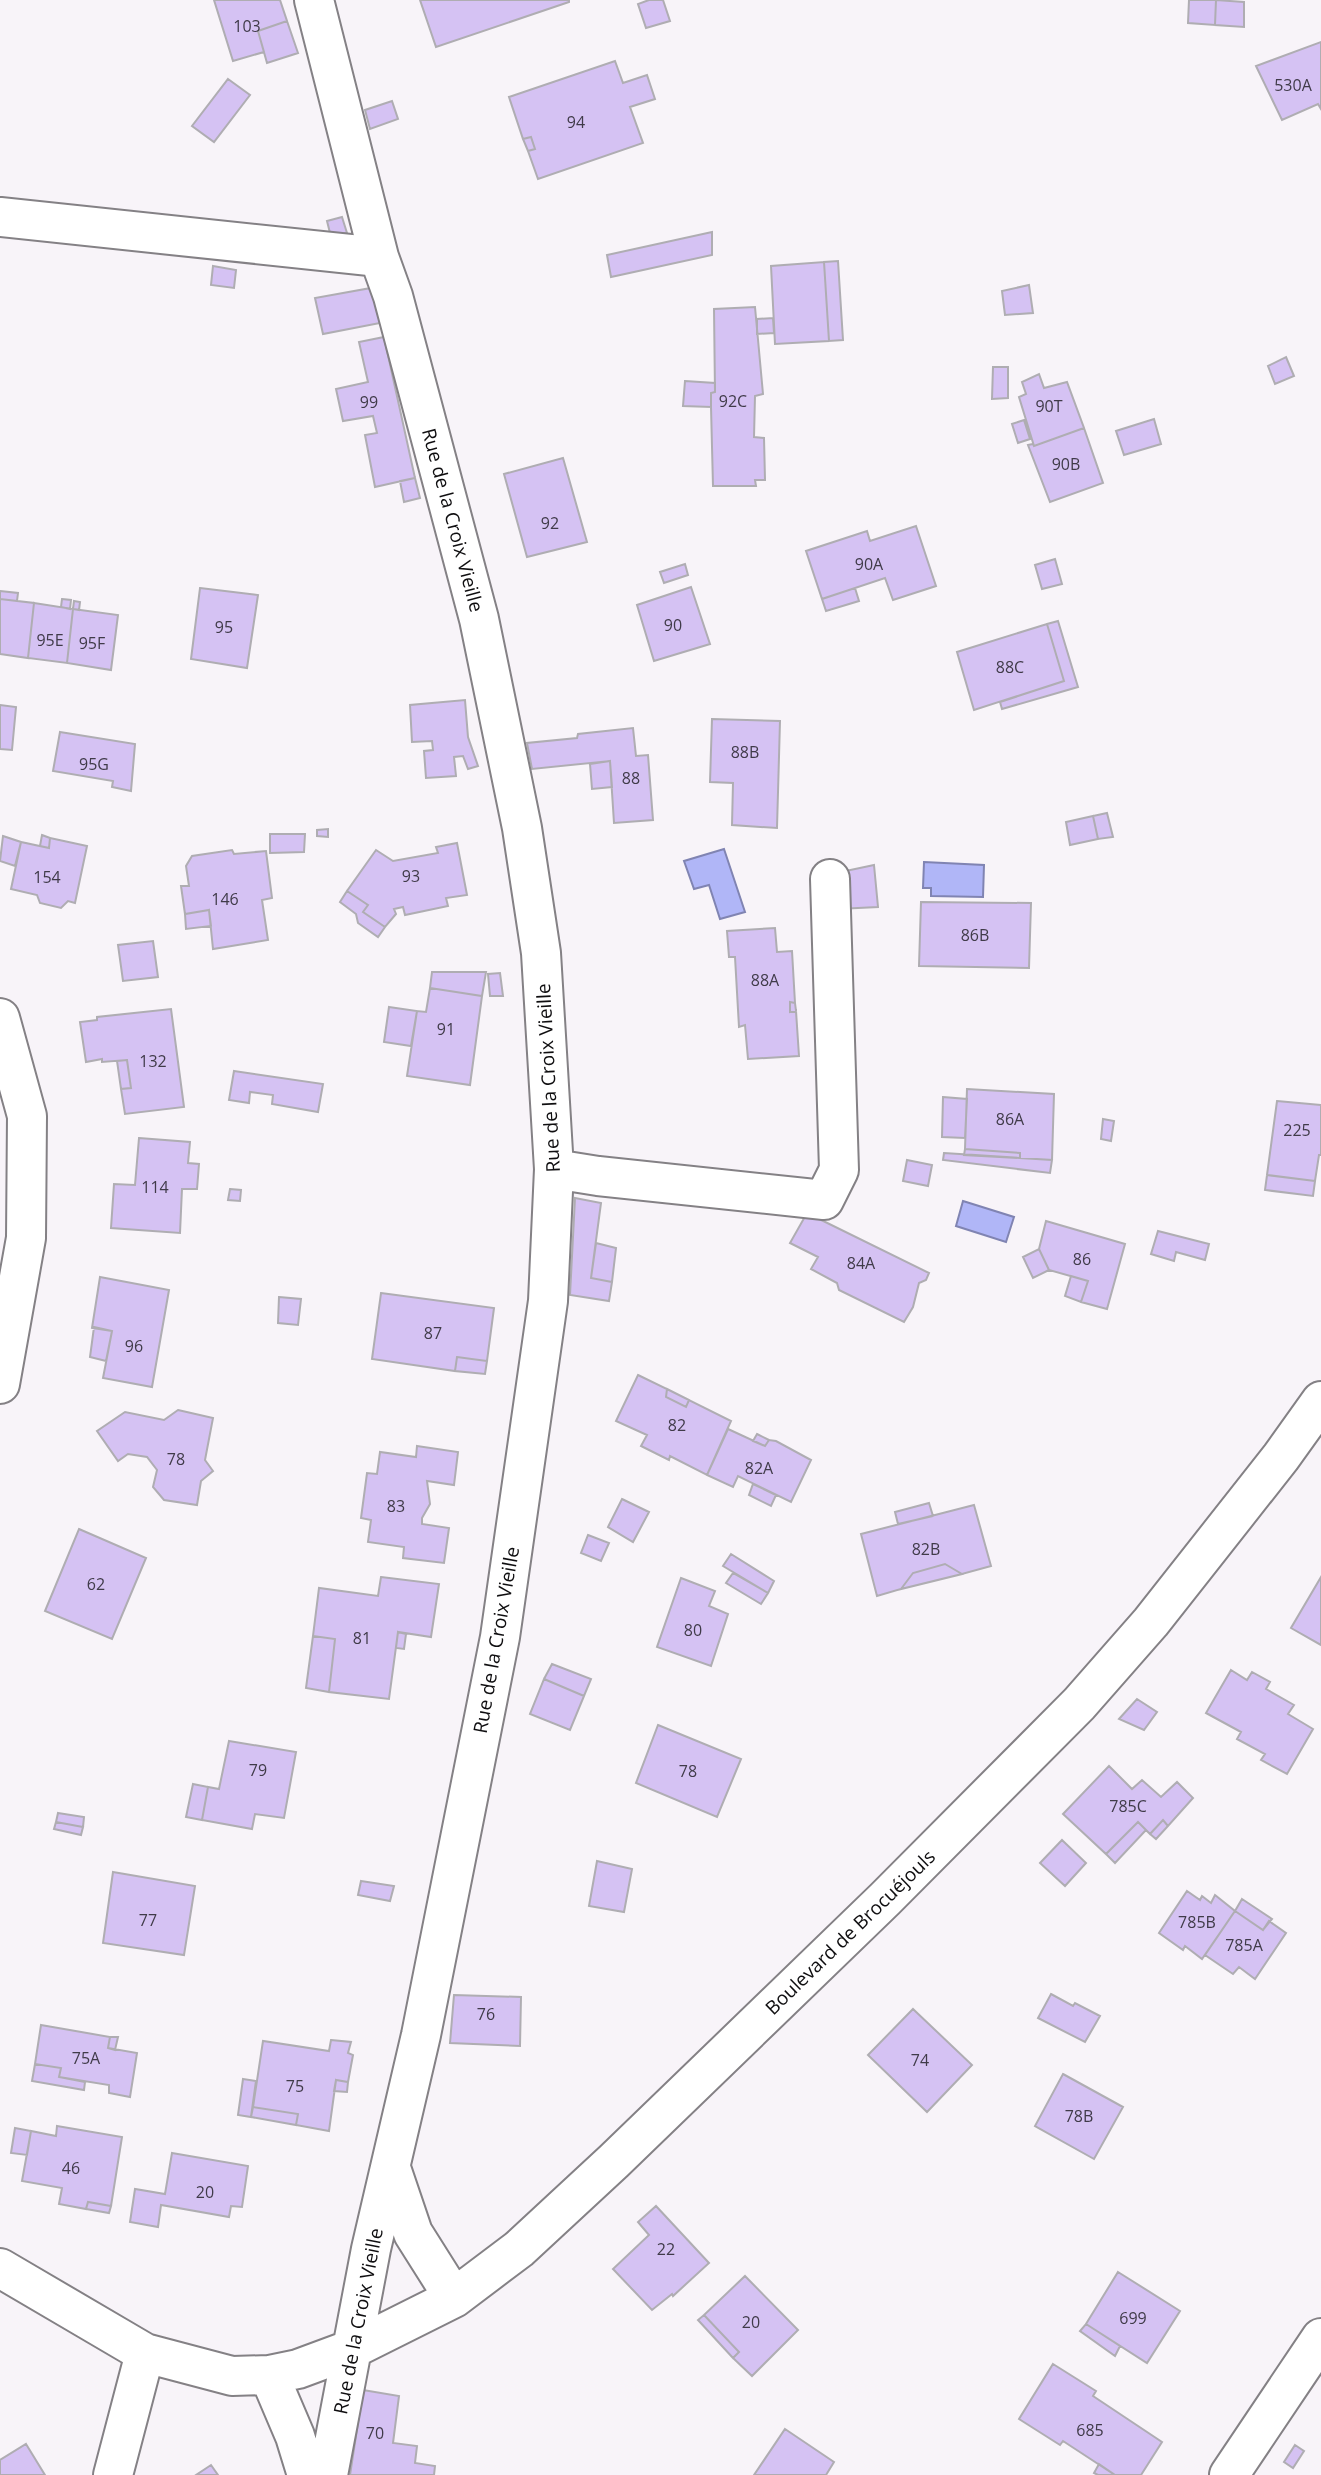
<svg xmlns="http://www.w3.org/2000/svg" width="1321" height="2475" font-family="'Open Sans',sans-serif">
<style>
.water{fill:#b0b6f7;stroke:#8084b2;stroke-width:2}
.building{fill:#d5c2f3;stroke:#afadb2;stroke-width:2}
.lines{fill:none;stroke-linecap:round;stroke-linejoin:round}
.minor-casing{stroke:#848185;stroke-width:42}
.minor{stroke:#fff;stroke-width:38}
.labels{text-anchor:middle;stroke-width:5;stroke-linejoin:round;paint-order:stroke}
.number-label{font-size:16px;fill:#403b49}
.street-label{font-size:19px;fill:#0f0e10;stroke:#fff}
</style>
<rect width="100%" height="100%" fill="#f8f4f9"/>
<path class="water" d="M724 849 745 912 720 919 709 885 694 889 684 861Z
M924 862 984 865 983 897 931 896V888H923Z
M963 1201 1014 1217 1006 1242 956 1226Z"/>
<path class="building" d="M214 0H280L287 21 258 31 264 52 233 61Z
M420 0H569V2L436 47Z
M649 0H663L670 21 646 28 638 4Z
M1189 0H1216L1215 25 1188 23Z
M1216 0 1244 2V27L1215 25Z
M287 21 298 53 267 63 258 31Z
M1321 42V109L1318 104 1282 120 1256 66Z
M615 61 623 83 647 75 655 99 630 107 643 143 538 179 528 151 535 149 531 137 523 139 509 97Z
M228 79 250 95 214 142 192 126Z
M392 101 398 119 370 129 365 110Z
M531 137 535 149 528 151 523 139Z
M342 217 347 233 331 237 327 221Z
M712 232V255L611 277 607 255Z
M838 261 843 340 829 341 824 262Z
M824 262 829 341 775 344 771 266Z
M213 266 236 270 234 288 211 285Z
M1029 285 1033 313 1005 315 1002 291Z
M371 288 380 323 323 334 315 298Z
M755 307 763 394 755 396 754 437 764 438 765 480H755L756 486H713L711 407V393L715 392 714 309Z
M773 318 774 333 757 334V319Z
M384 337 415 478 375 487 365 435 377 433 373 416 343 421 336 389 368 382 359 342Z
M1286 357 1294 376 1275 384 1268 366Z
M993 367H1008V398L992 399Z
M1039 374 1044 388 1067 382 1084 428 1034 446 1019 397 1026 394 1022 382Z
M685 381 715 383V392L711 393V407L683 406Z
M1154 419 1161 444 1124 455 1116 431Z
M1024 420 1030 439 1018 443 1012 424Z
M1084 428 1103 483 1050 502 1028 445 1033 444 1034 446Z
M563 458 587 542 527 557 504 474Z
M415 478 420 498 404 502 400 481Z
M916 526 936 586 893 600 885 578 822 599 806 551 867 531 870 541Z
M1055 559 1062 584 1042 589 1035 565Z
M685 564 688 575 664 583 660 572Z
M691 587 710 644 654 661 637 605Z
M200 588 258 595 247 668 191 659Z
M855 588 859 601 826 611 822 599Z
M0 591 18 593 17 601 0 599Z
M0 599 34 603 28 658 0 654Z
M62 599 71 600 70 609 61 607Z
M74 601 80 602 79 610 73 609Z
M34 603 73 609 67 663 28 658Z
M73 609 118 615 111 670 67 663Z
M1058 621 1078 687 1002 709 1000 702 1064 681 1047 624Z
M1047 624 1064 681 974 710 957 652Z
M465 700 468 737 478 766 468 769 463 756 454 757 456 776 426 778 424 751 433 750 432 741 412 742 410 705Z
M0 705 16 707 12 750 0 749Z
M712 719 780 721 777 828 732 825 733 783 710 782Z
M633 728 636 756 648 755 653 820 614 823 610 761 532 769 527 743 577 738 578 734Z
M60 732 135 744 131 791 112 787 113 781 53 771Z
M610 761 612 787 592 789 590 764Z
M1107 813 1113 837 1098 839 1093 816Z
M1093 816 1098 839 1070 845 1066 822Z
M328 829V837L317 836V830Z
M270 834H305L304 852 270 853Z
M42 835 50 838 49 848 40 846Z
M3 836 21 842 15 866 0 861Z
M50 838 87 846 75 903 68 901 61 908 40 903 37 895 11 889 21 842 49 848Z
M457 843 467 895 446 898 448 906 405 915 403 907 394 909 396 914 385 927 363 912 368 905 347 891 376 850 393 861 438 853 436 847Z
M232 850 234 854 266 851 272 898 262 900 268 940 213 949 209 910 185 914 181 886H189L186 866 192 856Z
M874 865 878 907 838 909 836 873Z
M347 891 368 905 363 912 385 927 378 937 358 923 356 914 340 902Z
M921 902 1031 903 1029 968 919 966Z
M209 910 211 926 186 929 185 914Z
M775 928 777 952 792 951 795 1003 790 1002V1012L796 1011 799 1056 748 1059 745 1025 739 1027 735 957H729L727 931Z
M153 941 158 977 123 981 118 945Z
M432 972H486L482 996 430 988Z
M500 973 503 996H490L488 974Z
M430 988 482 996 470 1085 407 1076 417 1011 426 1012Z
M790 1002 795 1003 796 1011 790 1012Z
M389 1007 417 1011 411 1046 384 1042Z
M171 1009 184 1107 125 1114 121 1089 131 1088 127 1060 102 1062V1059L86 1062 80 1022 97 1020V1017Z
M127 1060 131 1088 121 1089 117 1061Z
M234 1071 323 1084 318 1112 272 1104 273 1095 250 1092 249 1103 229 1100Z
M967 1089 1054 1094 1052 1160 1020 1158V1153L965 1149Z
M943 1097 967 1099 965 1138 942 1137Z
M1277 1101 1321 1105V1155H1319L1315 1181 1267 1175Z
M1103 1119 1114 1121 1111 1141 1101 1139Z
M139 1138 190 1142 188 1163 199 1164 197 1189H182L180 1233 111 1228 114 1184 135 1185Z
M965 1149 1020 1153V1158L964 1155Z
M944 1153 1052 1160 1050 1173 943 1160Z
M907 1160 932 1165 928 1186 903 1181Z
M1267 1175 1315 1181 1313 1196 1265 1190Z
M230 1189 241 1190 240 1201 228 1200Z
M575 1198 601 1203 591 1278 612 1282 609 1301 570 1295Z
M807 1213 929 1273 926 1280 919 1283 913 1307 904 1322 839 1290 837 1283 811 1269 818 1257 790 1243Z
M1046 1221 1125 1244 1107 1309 1081 1302 1088 1281 1049 1270 1039 1249Z
M1158 1231 1209 1244 1205 1260 1176 1252 1174 1261 1151 1254Z
M596 1243 616 1248 612 1282 591 1278Z
M1039 1249 1049 1270 1033 1278 1023 1257Z
M1071 1276 1088 1281 1081 1302 1065 1296Z
M100 1277 169 1290 152 1387 103 1378 112 1331 92 1328Z
M381 1293 494 1308 487 1361 457 1357 455 1371 372 1359Z
M279 1297 301 1299 298 1325 278 1323Z
M94 1327 112 1331 106 1361 90 1357Z
M457 1357 487 1361 485 1374 455 1371Z
M638 1375 667 1389 666 1397 686 1407 689 1400 731 1421 707 1475 670 1456 669 1460 641 1446 647 1435 616 1421Z
M667 1389 689 1400 686 1407 666 1397Z
M178 1410 213 1418 205 1460 213 1471 201 1481 197 1505 164 1500 153 1487 157 1470 147 1457 128 1454 118 1461 97 1431 125 1412 164 1420Z
M728 1429 765 1446 769 1440 776 1441 811 1460 791 1502 738 1476 733 1487 707 1475Z
M757 1434 769 1440 765 1446 753 1441Z
M417 1446 458 1452 454 1485 427 1481 430 1504 422 1518V1524L449 1528 444 1563 403 1558 404 1547 368 1542 371 1520 361 1518 367 1473 377 1474 380 1452 416 1457Z
M753 1484 776 1495 771 1506 749 1495Z
M622 1499 649 1512 633 1542 608 1527Z
M929 1503 933 1516 898 1524 895 1512Z
M974 1505 991 1566 962 1574 945 1564 913 1573 901 1589 877 1596 861 1534Z
M79 1529 146 1558 112 1639 45 1611Z
M588 1535 609 1543 601 1561 581 1553Z
M731 1554 774 1581 768 1593 723 1566Z
M945 1564 962 1574 901 1589 913 1573Z
M733 1573 768 1593 761 1604 726 1583Z
M381 1577 439 1584 431 1637 398 1632 389 1699 329 1692 335 1639 313 1636 319 1588 378 1596Z
M1321 1577V1645L1291 1628Z
M681 1578 715 1591 709 1606 728 1614 711 1666 657 1647Z
M398 1632 406 1634 404 1649 396 1648Z
M313 1636 335 1639 329 1692 306 1688Z
M552 1664 591 1679 584 1696 544 1679Z
M1231 1670 1247 1680 1252 1672 1270 1682 1266 1689 1294 1705 1288 1714 1313 1729 1287 1774 1261 1760 1265 1754 1237 1739 1241 1732 1206 1713Z
M544 1679 584 1696 570 1730 530 1714Z
M1137 1699 1157 1712 1144 1730 1119 1719Z
M658 1725 741 1759 717 1817 636 1783Z
M229 1741 296 1752 284 1818 255 1814 252 1829 202 1820 208 1787 219 1789Z
M1109 1766 1132 1789 1142 1780 1161 1797 1177 1782 1193 1798 1168 1826 1163 1820 1150 1834 1138 1822 1106 1854 1063 1814Z
M193 1784 208 1787 202 1820 186 1817Z
M58 1813 84 1817 83 1827 56 1822Z
M1163 1820 1168 1826 1156 1839 1150 1834Z
M56 1822 83 1827 81 1835 54 1829Z
M1138 1822 1146 1830 1115 1863 1106 1854Z
M1062 1840 1086 1863 1065 1886 1040 1863Z
M597 1861 632 1869 624 1912 589 1906Z
M113 1872 195 1886 184 1955 103 1943Z
M361 1881 394 1886 390 1901 358 1895Z
M1187 1891 1200 1900 1202 1896 1211 1903 1215 1895 1235 1911 1202 1959 1185 1946 1183 1950 1159 1933Z
M1242 1899 1272 1919 1263 1930 1235 1911Z
M1235 1911 1263 1930 1269 1921 1286 1933 1255 1979 1239 1967 1233 1974 1205 1955Z
M1051 1994 1073 2006 1075 2003 1100 2016 1085 2042 1038 2018Z
M454 1995 521 1997 520 2046 450 2043Z
M913 2009 972 2065 927 2112 868 2055Z
M41 2025 110 2037 108 2048 137 2053 130 2097 109 2093V2085L59 2077 61 2068 35 2064Z
M110 2037H118L115 2050 108 2048Z
M331 2040 351 2042 348 2053 353 2055 348 2082 336 2080 329 2131 296 2125 298 2114 253 2107 263 2041 329 2051Z
M35 2064 61 2068 59 2077 85 2082 84 2090 32 2081Z
M1063 2074 1123 2107 1094 2159 1035 2126Z
M243 2079 256 2081 251 2117 238 2115Z
M336 2080 348 2082 347 2092 334 2091Z
M253 2107 298 2114 296 2125 251 2117Z
M57 2126 122 2137 111 2206 88 2202 86 2209 59 2204 62 2188 22 2181 31 2131 56 2136Z
M15 2128 31 2131 27 2155 11 2153Z
M172 2153 248 2166 242 2207 231 2206 229 2217 161 2205 158 2227 130 2222 135 2189 165 2194Z
M88 2202 111 2206 109 2213 86 2209Z
M656 2206 709 2263 673 2296 672 2294 652 2310 613 2269 649 2235 638 2222Z
M1118 2272 1180 2311 1147 2363 1086 2324Z
M745 2276 798 2330 752 2376 733 2358 739 2352 704 2315Z
M704 2315 739 2352 733 2358 698 2320Z
M1086 2324 1120 2346 1115 2356 1080 2331Z
M1053 2364 1096 2391 1093 2396 1162 2442 1141 2475H1115L1063 2441 1060 2445 1019 2419Z
M363 2390 399 2396 393 2443 417 2446 415 2463 435 2466 434 2475H350Z
M785 2429 834 2462 826 2475H754Z
M26 2444 45 2475H0V2460Z
M1295 2445 1304 2451 1293 2468 1284 2462Z
M1099 2464 1115 2475H1098L1094 2473Z
M211 2465 218 2475H196Z"/>
<g class="lines">
<defs>
<path id="minor" d="M314 0 379 257 393 296 479 619 522 828 541 953 554 1169 548 1301 500 1637 421 2035 371 2249 328 2475
M0 217 379 257
M0 1018 27 1116 26 1238 0 1384
M554 1169 598 1176 824 1200 839 1170 830 879
M391 2168 413 2233 454 2298
M0 2268 145 2353 232 2376 269 2375 298 2369 352 2349 454 2298 519 2249 614 2161 885 1899 1079 1704 1151 1622 1281 1457 1321 1401
M269 2375 295 2436 307 2475
M113 2475 145 2353
M1229 2475 1321 2338"/>
</defs>
<use href="#minor" class="minor-casing"/>
<use href="#minor" class="minor"/>
</g>
<g class="labels">
<g class="number-label">
<text x="247" y="32">103</text>
<text x="1293" y="91">530A</text>
<text x="576" y="128">94</text>
<text x="733" y="407">92C</text>
<text x="369" y="408">99</text>
<text x="1049" y="412">90T</text>
<text x="1066" y="470">90B</text>
<text x="550" y="529">92</text>
<text x="869" y="570">90A</text>
<text x="673" y="631">90</text>
<text x="224" y="633">95</text>
<text x="50" y="646">95E</text>
<text x="92" y="649">95F</text>
<text x="1010" y="673">88C</text>
<text x="745" y="758">88B</text>
<text x="94" y="770">95G</text>
<text x="631" y="784">88</text>
<text x="411" y="882">93</text>
<text x="47" y="883">154</text>
<text x="225" y="905">146</text>
<text x="975" y="941">86B</text>
<text x="765" y="986">88A</text>
<text x="446" y="1035">91</text>
<text x="153" y="1067">132</text>
<text x="1010" y="1125">86A</text>
<text x="1297" y="1136">225</text>
<text x="155" y="1193">114</text>
<text x="1082" y="1265">86</text>
<text x="861" y="1269">84A</text>
<text x="433" y="1339">87</text>
<text x="134" y="1352">96</text>
<text x="677" y="1431">82</text>
<text x="176" y="1465">78</text>
<text x="759" y="1474">82A</text>
<text x="396" y="1512">83</text>
<text x="926" y="1555">82B</text>
<text x="96" y="1590">62</text>
<text x="693" y="1636">80</text>
<text x="362" y="1644">81</text>
<text x="258" y="1776">79</text>
<text x="688" y="1777">78</text>
<text x="1128" y="1812">785C</text>
<text x="148" y="1926">77</text>
<text x="1197" y="1928">785B</text>
<text x="1244" y="1951">785A</text>
<text x="486" y="2020">76</text>
<text x="86" y="2064">75A</text>
<text x="920" y="2066">74</text>
<text x="295" y="2092">75</text>
<text x="1079" y="2122">78B</text>
<text x="71" y="2174">46</text>
<text x="205" y="2198">20</text>
<text x="666" y="2255">22</text>
<text x="1133" y="2324">699</text>
<text x="751" y="2328">20</text>
<text x="1090" y="2436">685</text>
<text x="375" y="2439">70</text>
</g>
<g class="street-label">
<text transform="translate(453 520) rotate(75)" y="7">Rue de la Croix Vieille</text>
<text transform="translate(548 1078) rotate(-93)" y="7">Rue de la Croix Vieille</text>
<text transform="translate(496 1640) rotate(-80)" y="7">Rue de la Croix Vieille</text>
<text transform="translate(850 1932) rotate(-44)" y="7">Boulevard de Brocuéjouls</text>
<text transform="translate(358 2321) rotate(-79)" y="7">Rue de la Croix Vieille</text>
</g>
</g>
</svg>
